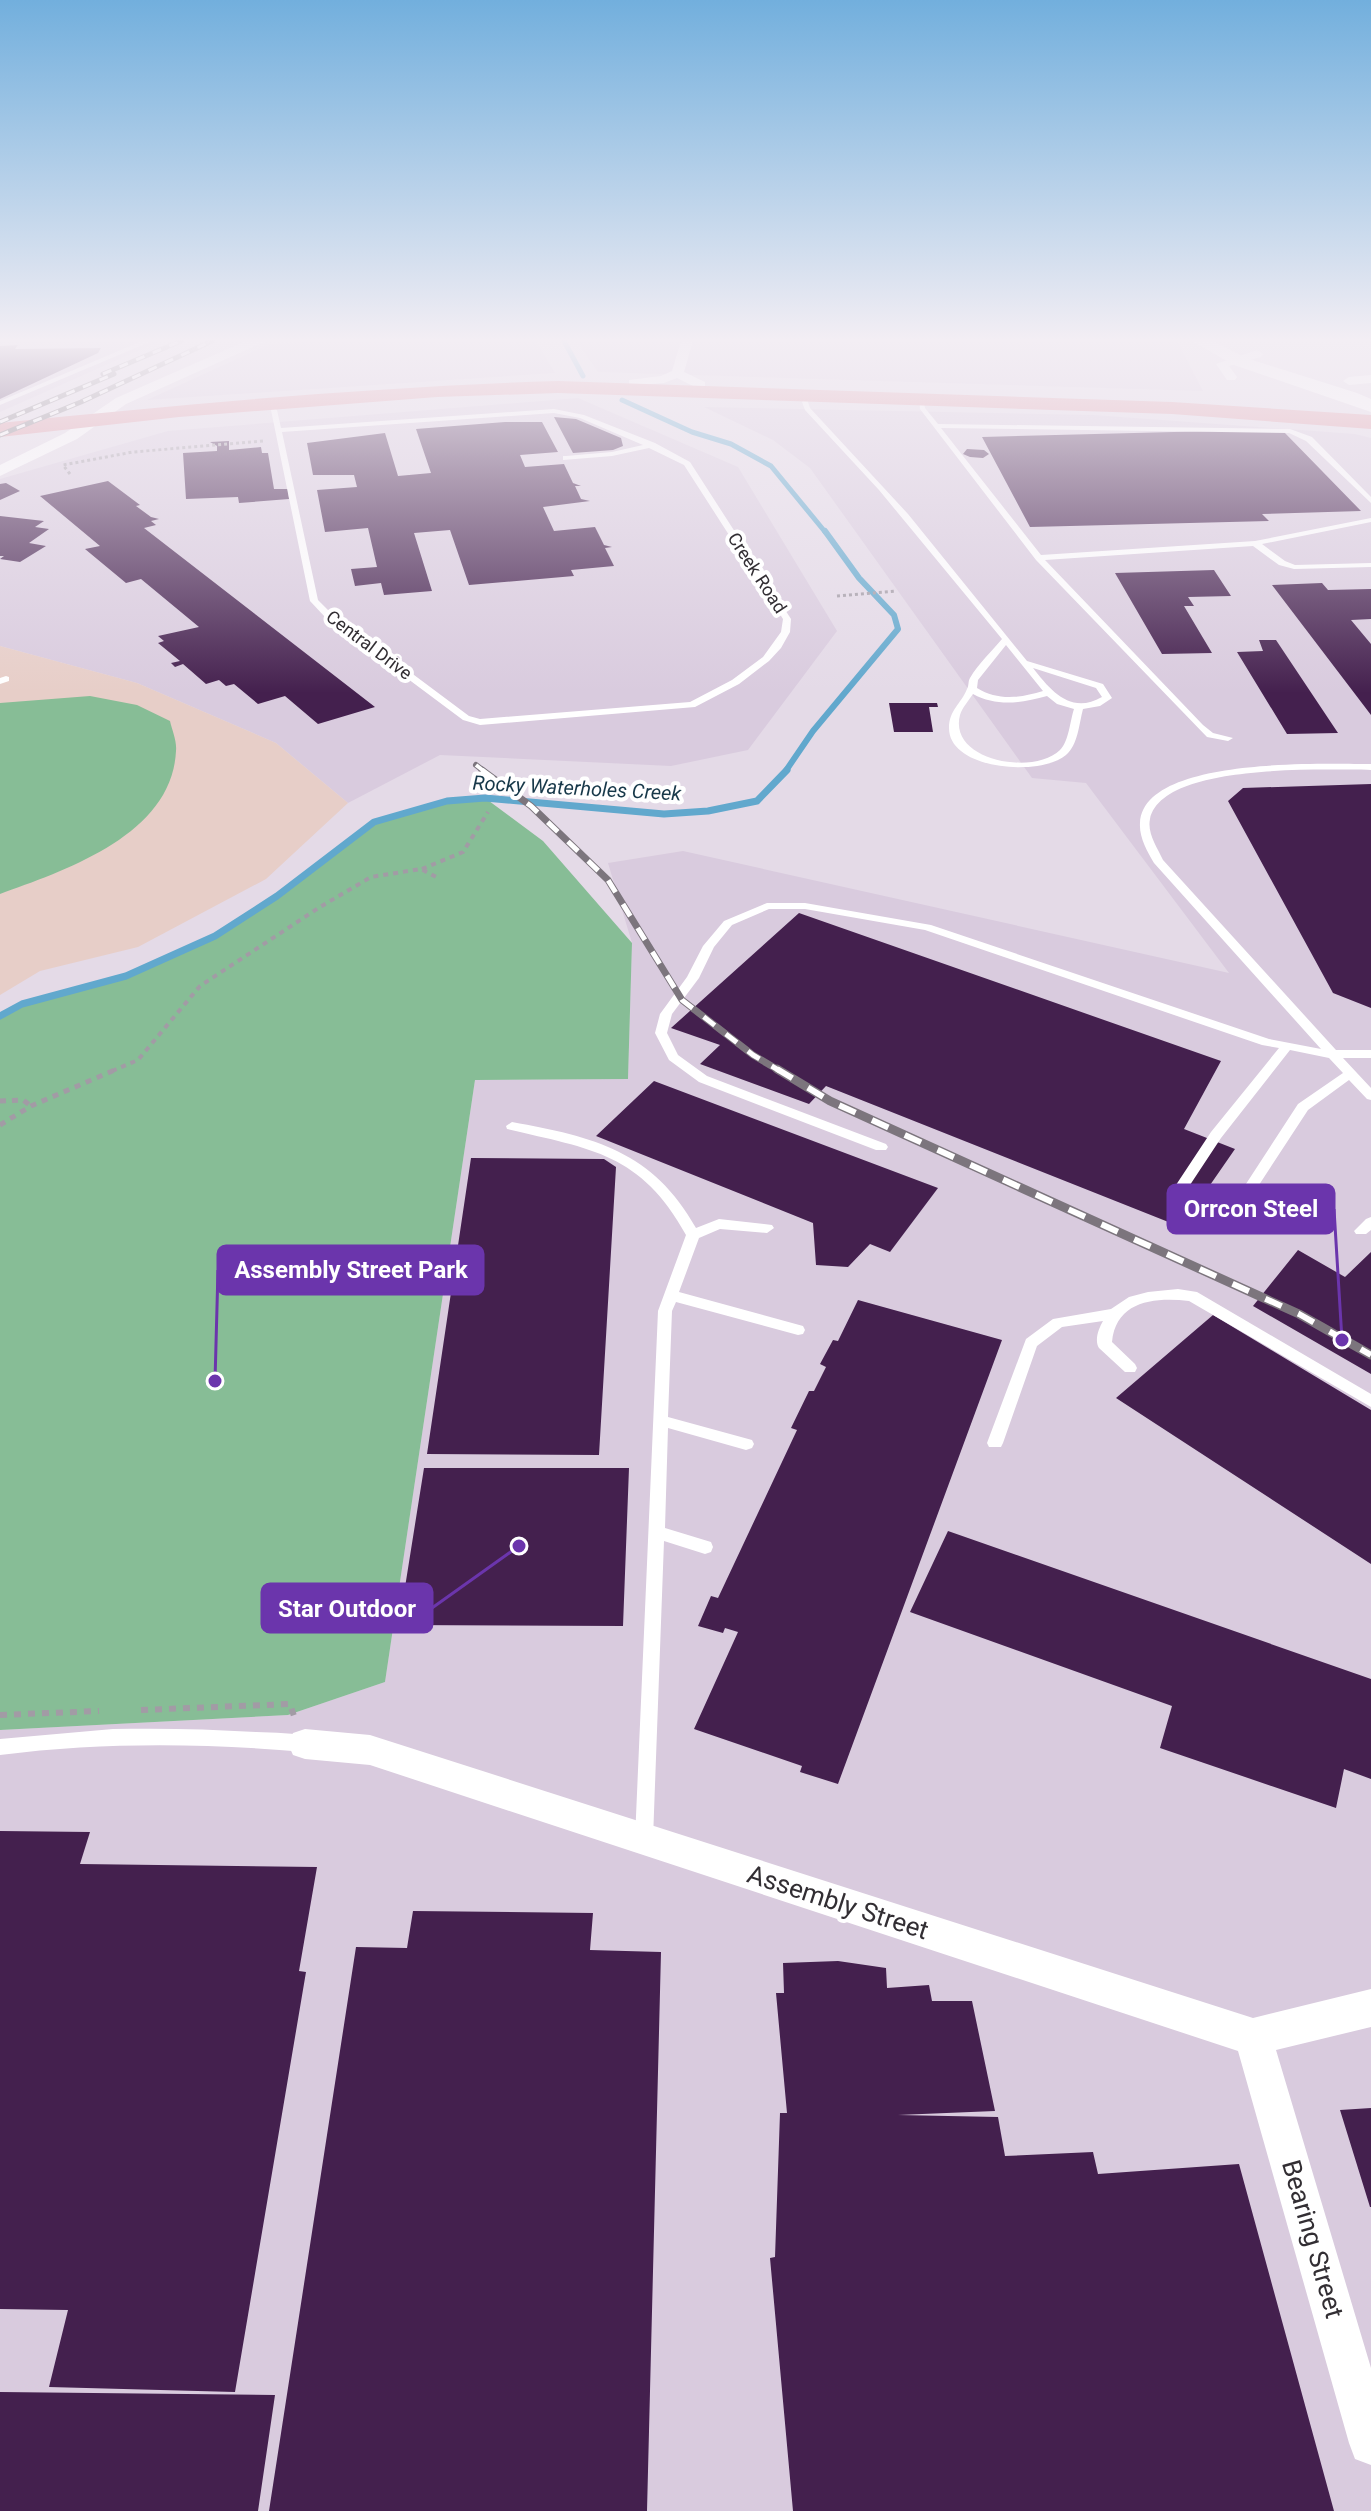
<svg xmlns="http://www.w3.org/2000/svg" width="1371" height="2511" font-family="Roboto,sans-serif">
<style>
.built{fill:#d9cbde}
.education{fill:#e7cec8}
.green{fill:#87bd96}
.lines{fill:none;stroke-linecap:round;stroke-linejoin:round}
.stream-far2{stroke:#61a8cd;stroke-width:5}
.stream-far1{stroke:#61a8cd;stroke-width:6}
.stream{stroke:#61a8cd;stroke-width:7}
.building{fill:#44204e}
.path-far3{stroke:#a29ba5;stroke-width:3;stroke-dasharray:3 3;stroke-linecap:butt}
.path-far2{stroke:#a29ba5;stroke-width:4;stroke-dasharray:5 5;stroke-linecap:butt}
.path-far1{stroke:#a29ba5;stroke-width:5;stroke-dasharray:6 6;stroke-linecap:butt}
.path{stroke:#a29ba5;stroke-width:6;stroke-dasharray:7 7;stroke-linecap:butt}
.service{fill:#fff;fill-rule:evenodd}
.minor{fill:#fff;fill-rule:evenodd}
.tertiary{fill:#fff;fill-rule:evenodd}
.secondary{fill:#fff;fill-rule:evenodd}
.trunk{fill:#de929e;fill-rule:evenodd}
.rail-far3-casing{stroke:#7c757d;stroke-width:5}
.rail-far2-casing{stroke:#7c757d;stroke-width:6}
.rail-far1-casing{stroke:#7c757d;stroke-width:7}
.rail-casing{stroke:#7c757d;stroke-width:9}
.rail-far3{stroke:#fff;stroke-width:3;stroke-dasharray:9;stroke-linecap:butt}
.rail-far2{stroke:#fff;stroke-width:4;stroke-dasharray:11;stroke-linecap:butt}
.rail-far1{stroke:#fff;stroke-width:5;stroke-dasharray:14;stroke-linecap:butt}
.rail{stroke:#fff;stroke-width:6;stroke-dasharray:18;stroke-linecap:butt}
.labels{text-anchor:middle;stroke-width:8;stroke-linejoin:round;paint-order:stroke}
.far-street-label{font-size:18px;fill:#322e33;stroke:#fff}
.far-water-label{font-size:20px;font-style:italic;fill:#173849;stroke:#fff}
.near-street-label{font-size:26px;fill:#322e33;stroke:#fff}
.leader{fill:none;stroke:#6b35ac;stroke-width:3}
.callout-dot{fill:#6b35ac;stroke:#fff;stroke-width:3}
.callout{fill:#6b35ac;stroke:#6b35ac;stroke-width:3}
.callout-label{font-size:24px;text-anchor:middle;font-weight:bold;fill:#fff}
</style>
<rect width="100%" height="100%" fill="#e4dae7"/>
<path class="built" d="M0 341H160L0 412Z
M318 341H536L555 373 147 400 270 344Z
M1177 341 1203 391 598 372 577 342Z
M578 398 738 467 837 631 748 750 671 766 440 755 348 803 276 743 137 683 0 646V479L168 431Z
M704 407 1093 415 1355 434 1371 438V2511H0V1730L288 1715 385 1682 475 1080 628 1079 632 943 608 863 683 851 1229 973 1086 783 1032 778 810 468 773 440Z"/>
<path class="education" d="M0 646 137 683 276 743 348 803 266 879 138 947 40 971 0 995Z"/>
<path class="green" d="M90 696 137 705 170 721C172 730 177 741 176 751 172 835 66 870 0 894V703Z
M485 798 543 841 632 943 628 1079 475 1080 385 1682 288 1715 0 1730V1016L22 1004 126 976 215 936 277 896 374 822 447 801Z"/>
<g class="lines">
<path class="stream-far2" d="M564 341 583 376
M622 400 692 432 731 444 771 466 826 533"/>
<path class="stream-far1" d="M785 772 813 731 898 629 894 615 859 578 825 531"/>
<path class="stream" d="M0 1016 22 1004 126 976 215 936 277 896 374 822 447 801 485 798 664 814 708 811 757 801 787 770"/>
</g>
<path class="building" d="M18 345 15 349 101 348 98 353 0 399V346Z
M554 417 576 419 621 438 623 446 613 450 573 453Z
M505 422H542L558 452 520 455 525 467 564 464 573 483 581 486H575L581 499 590 501 543 507 554 531 595 527 604 545 612 547 605 548 614 566 571 570 574 576 469 585 450 530 414 533 432 591 384 595 381 583 355 586 351 569 377 567 368 528 325 532 317 490 357 487 354 475H313L307 443 385 433 398 476 431 473 416 429Z
M1213 431 1284 432 1361 511 1262 514 1269 521 1030 527 982 437Z
M229 441V450L261 447 262 453H268L274 489H288L289 499 239 503 238 497 186 499 183 453 217 451V446L210 442Z
M967 449 984 450 989 454 983 458 970 457 963 454Z
M108 481 140 505 136 506 151 517 159 519 151 521 156 525 144 528 375 707 318 724 285 696 258 704 234 684 226 686 219 680 206 684 183 664 175 667 171 663 180 661 158 643 164 641 158 636 199 627 141 579 126 583 85 549 100 546 40 496Z
M6 483 20 491 0 500V484Z
M0 516 44 521 35 527 49 529 29 543 46 546 20 562 0 559 4 556H0Z
M1214 570 1231 596 1188 597 1194 606H1184L1212 653 1162 654 1115 573Z
M1322 583 1328 590 1371 589V619L1351 620 1371 644V715L1272 585Z
M1259 640H1276L1338 733 1287 734 1237 652 1263 651Z
M889 703H937L938 707H929L933 732H894Z
M1371 784V1008L1333 993 1228 801 1243 788Z
M799 913 1221 1061 1184 1129 1235 1149 1181 1227 826 1086 809 1104 700 1064 720 1045 671 1028Z
M654 1081 938 1188 890 1252 870 1244 848 1267 816 1265 813 1223 596 1136Z
M471 1158 604 1159 616 1167 599 1455 427 1454Z
M1298 1250 1345 1277 1371 1252V1374L1253 1306Z
M858 1300 1002 1340 838 1784 800 1772 802 1766 694 1729 738 1632 725 1628 723 1633 698 1626 711 1596 718 1598 797 1430 791 1428 809 1391H814L826 1367 820 1364 833 1340 838 1341Z
M1213 1315 1371 1410V1564L1116 1398Z
M424 1468H629L623 1626 399 1625Z
M948 1531 1371 1679V1779L1344 1769 1336 1808 1160 1748 1172 1706 910 1612Z
M0 1831 90 1832 80 1864 317 1867 299 1971 306 1972 235 2392 49 2387 68 2310 0 2309Z
M413 1911 593 1913 590 1950 661 1952 647 2511H269L356 1947 407 1948Z
M838 1961 886 1968 887 1988 929 1985 932 2001H972L995 2111 898 2115 998 2117 1005 2156 1093 2152 1098 2174 1239 2164 1334 2511H793L770 2258 775 2257 780 2113H787L776 1993H784L783 1963Z
M1371 2108V2207H1370L1340 2110Z
M0 2392 275 2395 258 2511H0Z"/>
<g class="lines">
<path class="path-far3" d="M70 474 63 465 133 452 264 441
M837 596 896 591"/>
<path class="path-far2" d="M422 869 463 852 488 812
M112 1071 138 1060 200 986 320 907 371 877 421 869 438 878"/>
<path class="path-far1" d="M0 1101 23 1100 31 1106
M0 1125 31 1106 117 1069"/>
<path class="path" d="M141 1710 290 1704 294 1716
M0 1715 99 1711"/>
<path class="service" d="M142 341H152L0 405V401Z
M808 395 813 396 808 402 810 408 908 514 1027 661 1103 684 1112 698 1100 706 1083 709C1079 724 1078 745 1066 755 1040 777 949 770 949 728 949 710 961 704 967 689 969 686 968 681 970 678 978 664 992 651 1002 639L879 490 805 410 802 402ZM1006 645 1043 691C1020 698 998 701 977 688L978 680ZM1033 668 1096 688 1102 697C1071 715 1051 691 1033 668ZM973 694C997 707 1022 703 1047 696L1057 704 1074 709C1070 721 1069 741 1060 750 1034 776 948 761 960 715 962 708 969 700 973 694Z
M919 398H923L925 408 938 424 1290 429 1312 437 1371 497V503L1306 441 1289 433 941 428 1041 555 1255 541 1371 518V522L1262 544 1285 561 1295 565 1371 563V567L1294 569 1279 565 1253 546 1045 560 1203 725 1213 733 1233 738 1228 741 1207 737 1036 560 920 409Z
M274 408 277 410 281 428 554 409 584 415 655 443 690 462 791 619 790 632 781 648 769 661 739 684 695 707 480 725 463 720 325 617 310 601 271 410ZM554 413 580 418 643 445 612 452 566 456H563V460L612 456 649 448 684 465 783 619 781 632 763 657 732 680 690 702 480 719 469 716 331 613 318 600 282 432Z
M6 676 9 677V681L0 684V678Z
M1371 764V770C1326 770 1162 762 1150 819 1147 833 1157 847 1163 860L1336 1050H1371V1058H1343L1371 1088V1100L1367 1099 1349 1080 1308 1110 1238 1217 1220 1220 1175 1204 1172 1191 1211 1132 1279 1048 1262 1045 925 930 805 909H769L732 925 714 947 699 978 672 1014 667 1033 678 1055 707 1076 886 1144 888 1147 886 1150H876L699 1082 669 1060 655 1033 660 1014 687 977 703 946 724 921 767 903H805L931 925 1269 1039 1321 1049 1154 863C1147 851 1139 837 1140 823 1143 756 1325 764 1371 764ZM1290 1050 1329 1058 1343 1073 1298 1104 1229 1210H1221L1187 1198 1186 1191 1221 1138Z
M512 1122C594 1137 653 1151 696 1228L719 1219 772 1225 774 1228 767 1233 720 1229 699 1238 679 1292 803 1326 805 1330 803 1334 798 1335 676 1302 672 1311 668 1417 752 1440 754 1444 752 1448 746 1450 668 1428 665 1528 711 1542 713 1547 711 1552 705 1554 664 1541 653 1839 651 1845 644 1848 637 1845 635 1839 658 1311 686 1235C641 1153 591 1149 507 1129L506 1126Z
M1371 1217V1230L1366 1234H1356L1354 1231 1366 1219Z
M1178 1289 1197 1292 1371 1394V1407L1189 1301C1154 1297 1116 1301 1112 1342L1135 1364 1137 1368 1135 1372H1125L1099 1348C1094 1340 1099 1328 1103 1321L1062 1327 1037 1346 1003 1443 1001 1447H989L987 1443 1026 1339 1053 1319 1111 1309 1129 1297 1148 1292Z
M113 1729C161 1728 208 1729 256 1732 274 1733 295 1732 311 1738L314 1744 311 1750 305 1752C203 1743 102 1742 0 1755V1739Z"/>
<path class="minor" d="M681 341H693L684 372 705 382V388H697L677 378 664 383 629 386V380L661 376 672 371Z
M1257 350 1263 354 1261 357 1229 366 1237 377 1235 380H1227L1216 364Z
M1371 375V383L1349 385 1343 381 1349 377Z
M305 1729 370 1735 1253 2018 1371 1989V2027L1276 2050 1371 2368V2465L1355 2459 1349 2443 1238 2051 370 1765 305 1759 293 1755 288 1744 293 1733Z"/>
<path class="tertiary" d="M246 341H266L126 404 77 439 0 476V465L65 433 116 398Z"/>
<path class="secondary" d="M1192 341H1213L1246 358 1357 393 1371 399V412L1234 365Z"/>
<path class="trunk" d="M558 381 1172 402 1371 415V429L1172 414 558 393 437 397 179 417 0 437V423C186 404 371 387 558 381Z"/>
<defs>
<path id="rail-far3" d="M103 374 181 341
M0 422 114 374
M0 435 81 402 212 341"/>
<path id="rail-far2" d="M476 765 485 772"/>
<path id="rail-far1" d="M482 770 531 806 608 880 682 1000 753 1055 780 1071"/>
<path id="rail" d="M777 1069 830 1101 1299 1314 1371 1355"/>
</defs>
<use href="#rail-far3" class="rail-far3-casing"/>
<use href="#rail-far2" class="rail-far2-casing"/>
<use href="#rail-far1" class="rail-far1-casing"/>
<use href="#rail" class="rail-casing"/>
<use href="#rail-far3" class="rail-far3"/>
<use href="#rail-far2" class="rail-far2"/>
<use href="#rail-far1" class="rail-far1"/>
<use href="#rail" class="rail"/>
</g>
<linearGradient id="sky" x2="0" y2="1"><stop stop-color="#72afdd"/><stop offset="0.49" stop-color="#f3eef4"/><stop offset="1" stop-color="#f3eef4" stop-opacity="0"/></linearGradient>
<rect width="1371" height="693" fill="url(#sky)"/>
<g class="labels">
<g class="far-street-label">
<text transform="translate(757 573) rotate(57)" y="6">Creek Road</text>
<text transform="translate(369 645) rotate(37)" y="6">Central Drive</text>
</g>
<g class="far-water-label">
<text transform="translate(577 788) rotate(3)" y="7">Rocky Waterholes Creek</text>
</g>
<g class="near-street-label">
<text transform="translate(838 1902) rotate(18)" y="9">Assembly Street</text>
<text transform="translate(1313 2239) rotate(74)" y="9">Bearing Street</text>
</g>
</g>
<path class="leader" d="M1342 1340L1334 1209M215 1381L218 1270M519 1546L432 1608"/>
<g class="callout-dot">
<circle cx="1342" cy="1340" r="8"/>
<circle cx="215" cy="1381" r="8"/>
<circle cx="519" cy="1546" r="8"/>
</g>
<g class="callout">
<rect x="1168" y="1185" width="166" height="48" rx="8"/>
<rect x="218" y="1246" width="265" height="48" rx="8"/>
<rect x="262" y="1584" width="170" height="48" rx="8"/>
</g>
<g class="callout-label">
<text x="1251" y="1217">Orrcon Steel</text>
<text x="351" y="1278">Assembly Street Park</text>
<text x="347" y="1617">Star Outdoor</text>
</g>
</svg>
